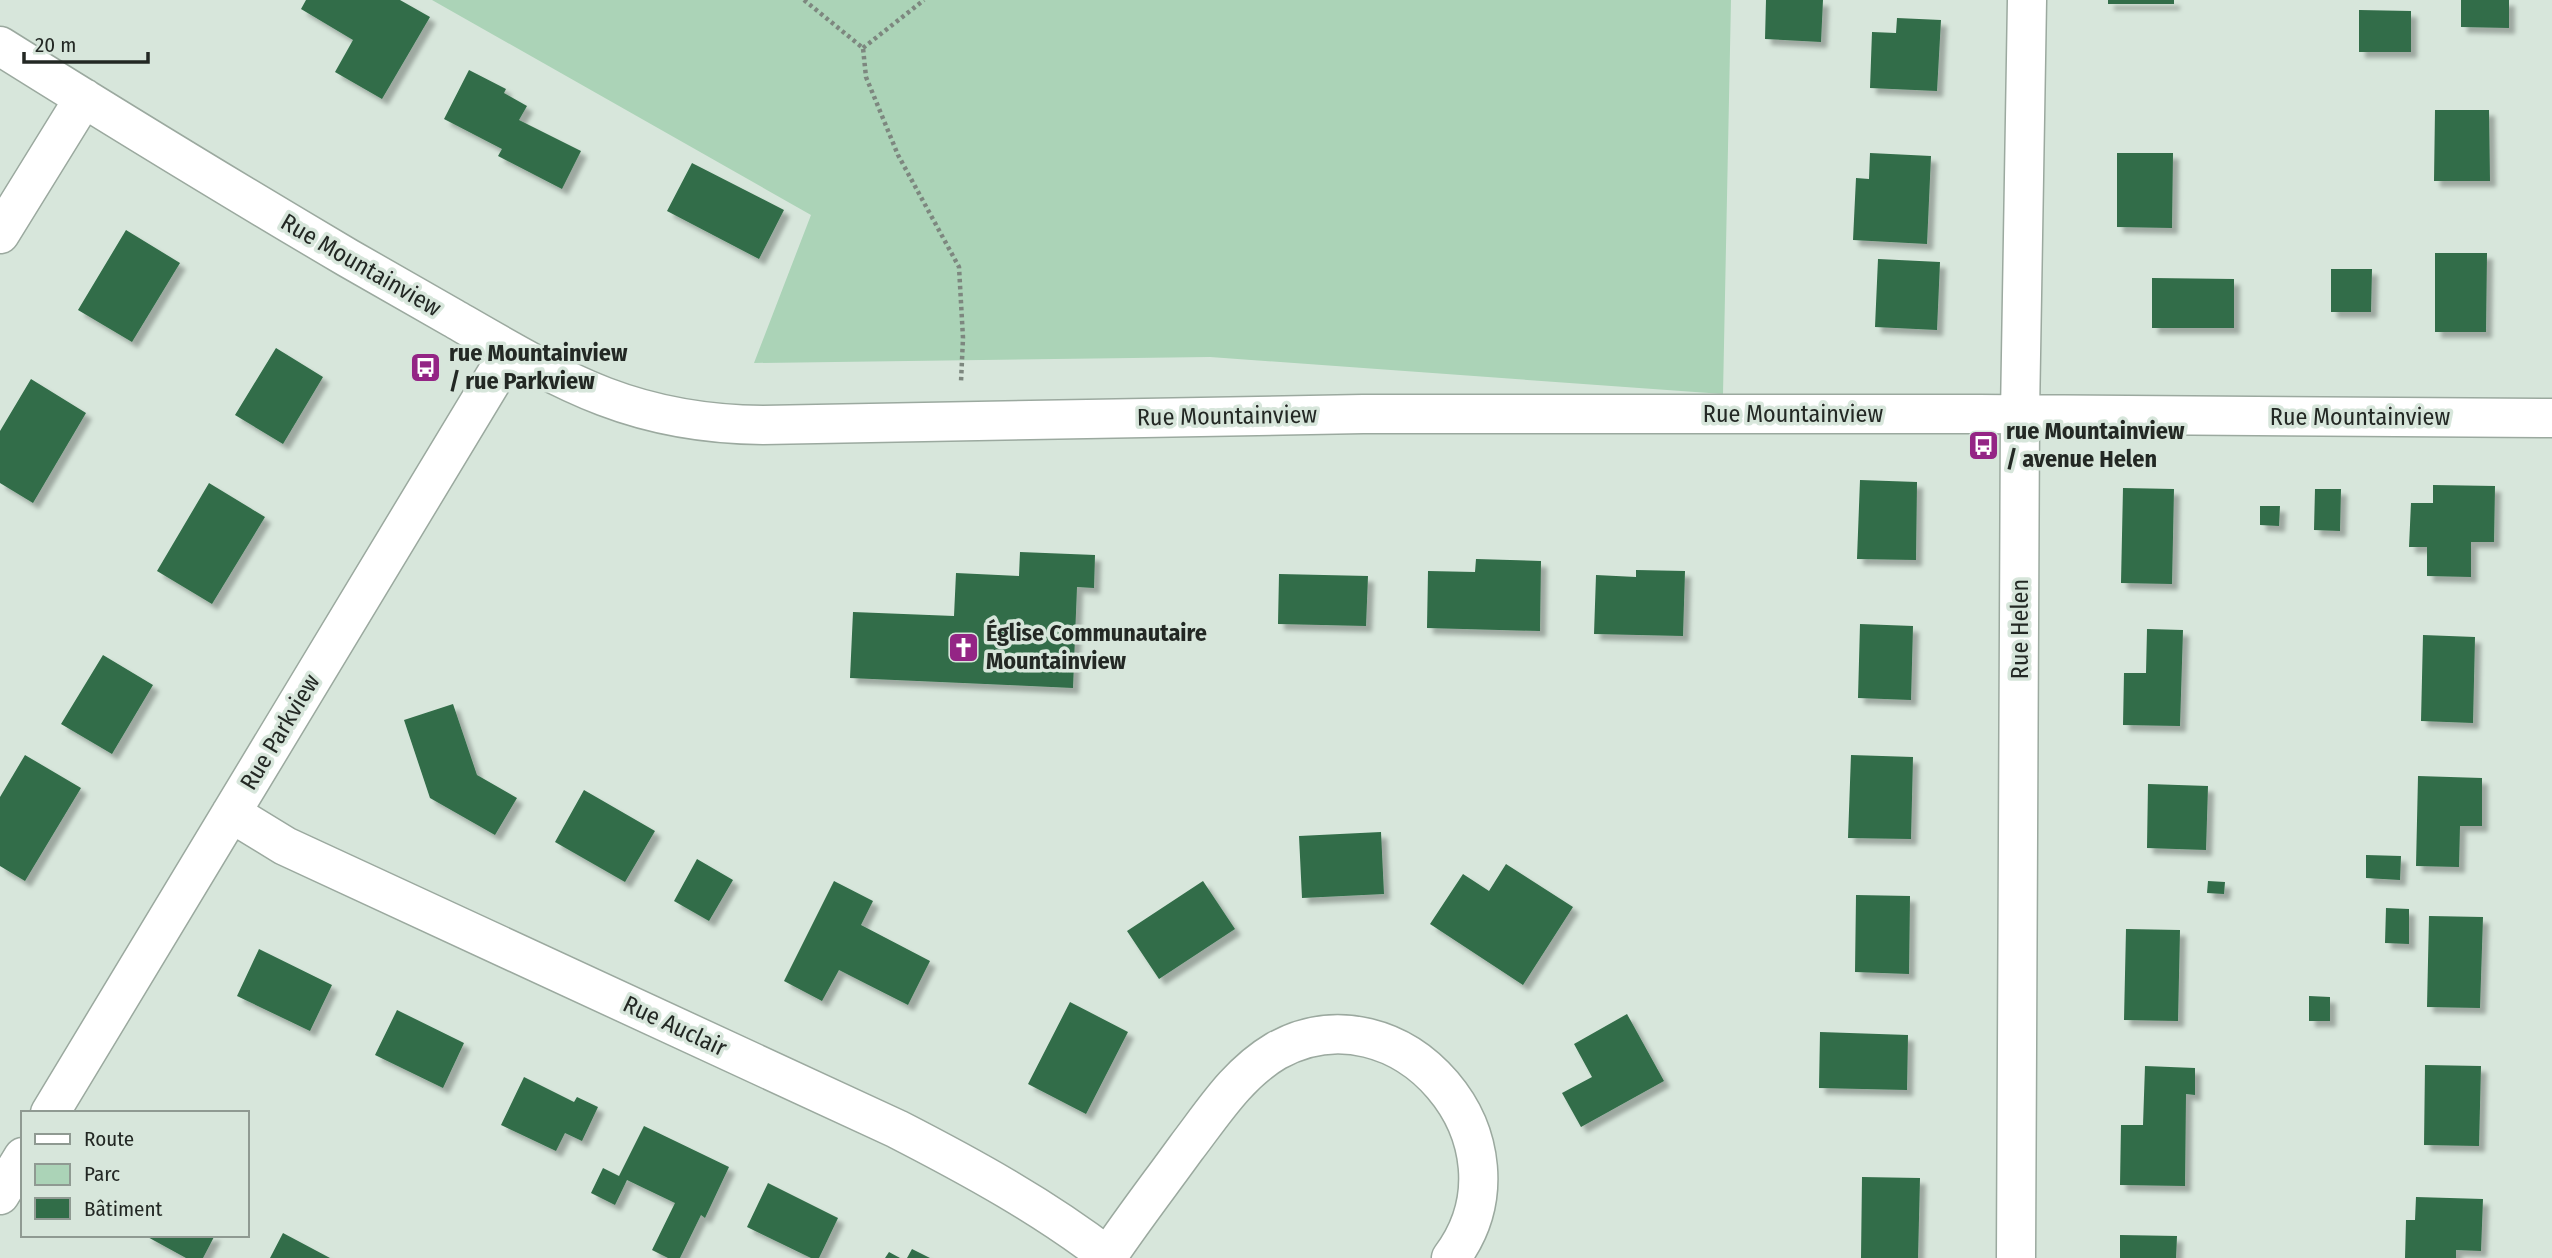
<svg xmlns="http://www.w3.org/2000/svg" width="2552" height="1258" font-family="'Fira Sans Condensed',sans-serif">
<style>
.green{fill:#abd3b7}
.building{fill:#316d48;filter:url(#shadow)}
.lines{fill:none;stroke-linecap:round;stroke-linejoin:round}
.minor-casing{stroke:#9ba99f;stroke-width:41}
.path{stroke:#7d877f;stroke-width:4.5;stroke-dasharray:3.5 3.5;stroke-linecap:butt}
.minor{stroke:#fff;stroke-width:38}
.labels{text-anchor:middle;stroke-width:7;stroke-linejoin:round;paint-order:stroke}
.street-label{font-size:24px;fill:#232824;stroke:#d7e6db}
.poi-label{font-size:24px;font-weight:bold;fill:#232824;stroke:#d7e6db;text-anchor:start}
</style>
<defs>
<filter id="shadow"><feDropShadow dx="6" dy="6" stdDeviation="2" flood-color="#0004"/></filter>
</defs>
<rect width="100%" height="100%" fill="#d7e6db"/>
<path class="green" d="M432 0H1731L1723 394 1210 357 754 363 811 215Z"/>
<path class="building" d="M306 0H400L430 17 382 99 335 72 353 40 301 9Z
M1766 0H1823L1821 42 1765 39Z
M2108 0H2174V4H2108Z
M2461 0H2509V28L2461 27Z
M2359 10 2411 11V52H2359Z
M1897 18 1941 20 1937 91 1870 88 1872 32 1896 33Z
M469 70 506 89 504 93 527 106 519 120 581 151 562 189 498 156 502 149 444 119Z
M2435 110H2489L2490 181H2434Z
M1870 153 1931 156 1927 244 1853 240 1856 178 1869 179Z
M2117 153H2173L2172 228 2117 227Z
M692 163 784 210 759 259 667 211Z
M126 230 180 263 132 342 78 310Z
M2435 253H2487L2486 332H2435Z
M1878 259 1940 262 1937 330 1875 327Z
M2331 269H2372L2371 312H2331Z
M2152 278 2234 279V328H2152Z
M276 348 323 377 283 444 235 415Z
M31 379 86 413 33 503 0 483V431Z
M1860 480 1917 482 1916 560 1857 559Z
M209 483 265 517 212 604 157 571Z
M2433 485 2495 486 2494 542H2471V577L2427 576V547H2409L2411 503H2433Z
M2123 488 2174 489 2172 584 2121 583Z
M2315 489H2341L2340 531 2314 530Z
M2260 506H2280L2279 526 2260 525Z
M1020 552 1095 555 1094 588 1077 587 1073 688 850 678 853 612 954 616 956 573 1019 576Z
M1476 559 1541 561 1540 631 1427 628 1428 571 1475 572Z
M1636 570 1685 571 1683 636 1594 634 1596 575 1636 577Z
M1279 574 1368 576 1366 626 1278 624Z
M1860 624 1913 626 1911 700 1858 698Z
M2147 629 2183 630 2180 726 2123 725 2124 673H2146Z
M2423 635 2475 637 2473 723 2421 721Z
M103 655 153 685 112 754 61 724Z
M453 704 477 775 517 798 495 835 430 798 404 720Z
M25 755 81 788 25 881 0 866V797Z
M1851 755 1913 757 1911 839 1848 838Z
M2418 776 2482 778V826H2460L2459 867 2416 866Z
M2148 784 2208 786 2206 850 2147 848Z
M584 790 655 831 625 882 555 842Z
M1381 832 1384 894 1302 898 1299 836Z
M2366 855 2401 856 2400 880 2366 878Z
M697 859 733 880 709 921 674 901Z
M1506 864 1573 907 1523 985 1430 924 1463 874 1489 891Z
M834 881 873 901 861 925 930 961 908 1005 839 970 822 1001 784 981Z
M1203 881 1235 929 1159 979 1127 931Z
M2208 881 2225 882 2224 894 2207 893Z
M1856 895 1910 896 1909 974 1855 972Z
M2386 908 2409 909V944L2385 943Z
M2429 916 2483 917 2480 1008 2427 1007Z
M2126 929 2180 930 2178 1021 2124 1020Z
M259 949 332 985 310 1031 237 996Z
M2309 996 2330 997V1021H2309Z
M1070 1002 1128 1032 1086 1114 1028 1084Z
M397 1010 464 1043 443 1088 375 1055Z
M1627 1014 1664 1081 1581 1127 1562 1093 1592 1077 1574 1044Z
M1820 1032 1908 1035 1907 1090 1819 1088Z
M2425 1065 2481 1066 2479 1146 2424 1145Z
M2145 1066 2195 1068V1095L2186 1094 2185 1186 2120 1185 2121 1125H2143Z
M524 1077 574 1102 577 1097 598 1107 582 1141 565 1133 556 1151 501 1125Z
M644 1126 729 1167 705 1218 701 1215 680 1258H668L652 1250 675 1203 627 1180 615 1205 591 1193 603 1168 619 1176Z
M1862 1177 1920 1178 1918 1258H1861Z
M768 1183 838 1218 819 1258H811L747 1227Z
M2416 1197 2483 1199 2481 1251 2456 1250V1258H2405L2406 1220H2415Z
M283 1233 330 1258H270Z
M144 1235H215L203 1258H186Z
M2120 1235 2177 1236 2176 1258H2120Z
M912 1249 930 1258H907Z
M889 1252 900 1258H885Z"/>
<g class="lines">
<defs>
<path id="minor" d="M0 46C115 118 231 189 348 258 383 278 418 298 453 318 562 381 632 424 763 425L1363 414H1979L2552 418
M0 234 84 98
M231 813 285 846 897 1129C971 1167 1044 1207 1110 1258
M50 1113 510 351
M0 1195 23 1157
M1108 1256C1133 1219 1160 1184 1186 1148 1213 1113 1237 1074 1276 1051 1400 982 1538 1142 1451 1258
M2016 1258 2020 414 2027 0"/>
</defs>
<use href="#minor" class="minor-casing"/>
<path class="path" d="M804 0 863 48 866 77 898 155 959 267 963 338 961 382
M863 48 924 0"/>
<use href="#minor" class="minor"/>
</g>
<defs>
<symbol id="bus-square" viewBox="-11 -11 22 22"><rect x="-9" y="-9" width="18" height="18" rx="4" fill="#942585" stroke="#d7e6db"/><path d="M-5-6H5V4H4V6H2V4H-2V6H-4V4H-5ZM-3.5-4V0h7V-4ZM-3.5 1.2v1.5H-2V1.2ZM2 1.2v1.5H3.5V1.2Z" fill="#fff"/></symbol>
<symbol id="church-square" viewBox="-11 -11 22 22"><rect x="-9" y="-9" width="18" height="18" rx="4" fill="#942585" stroke="#d7e6db"/><path d="M-1.2-6h2.4v3.5h3.3v2.4h-3.3V6h-2.4V-.1h-3.3v-2.4h3.3Z" fill="#fff"/></symbol>
</defs>
<g fill-rule="evenodd">
<use href="#bus-square" x="408" y="350" width="35" height="35"/>
<use href="#bus-square" x="1966" y="428" width="35" height="35"/>
<use href="#church-square" x="946" y="630" width="35" height="35"/>
</g>
<g class="labels">
<g class="street-label">
<text transform="translate(361 265) rotate(30)" y="8">Rue Mountainview</text>
<text x="1793" y="422">Rue Mountainview</text>
<text transform="translate(1227 416) rotate(-1)" y="8">Rue Mountainview</text>
<text x="2360" y="425">Rue Mountainview</text>
<text transform="translate(2020 629) rotate(-90)" y="8">Rue Helen</text>
<text transform="translate(280 732) rotate(-59)" y="8">Rue Parkview</text>
<text transform="translate(675 1026) rotate(25)" y="8">Rue Auclair</text>
</g>
<g class="poi-label">
<text x="449" y="361">rue Mountainview<tspan x="449" dy="28">/ rue Parkview</tspan></text>
<text x="2006" y="439">rue Mountainview<tspan x="2006" dy="28">/ avenue Helen</tspan></text>
<text x="986" y="641">Église Communautaire<tspan x="986" dy="28">Mountainview</tspan></text>
</g>
</g>
<rect x="21" y="1111" width="228" height="126" fill="#d7e6db" stroke="#8f9a92" stroke-width="2"/>
<rect x="35" y="1134" width="35" height="10" fill="#ffffff" stroke="#8f9a92" stroke-width="2"/>
<text x="84" y="1146" font-size="21" fill="#232824">Route</text>
<rect x="35" y="1164" width="35" height="21" fill="#abd3b7" stroke="#8f9a92" stroke-width="2"/>
<text x="84" y="1181" font-size="21" fill="#232824">Parc</text>
<rect x="35" y="1198" width="35" height="21" fill="#316d48" stroke="#8f9a92" stroke-width="2"/>
<text x="84" y="1216" font-size="21" fill="#232824">Bâtiment</text>
<path d="M24 52v10h124v-10" fill="none" stroke="#232824" stroke-width="3.5"/>
<text x="35" y="52" font-size="21" fill="#232824" stroke="#d7e6db" stroke-width="5" paint-order="stroke">20 m</text>
</svg>
